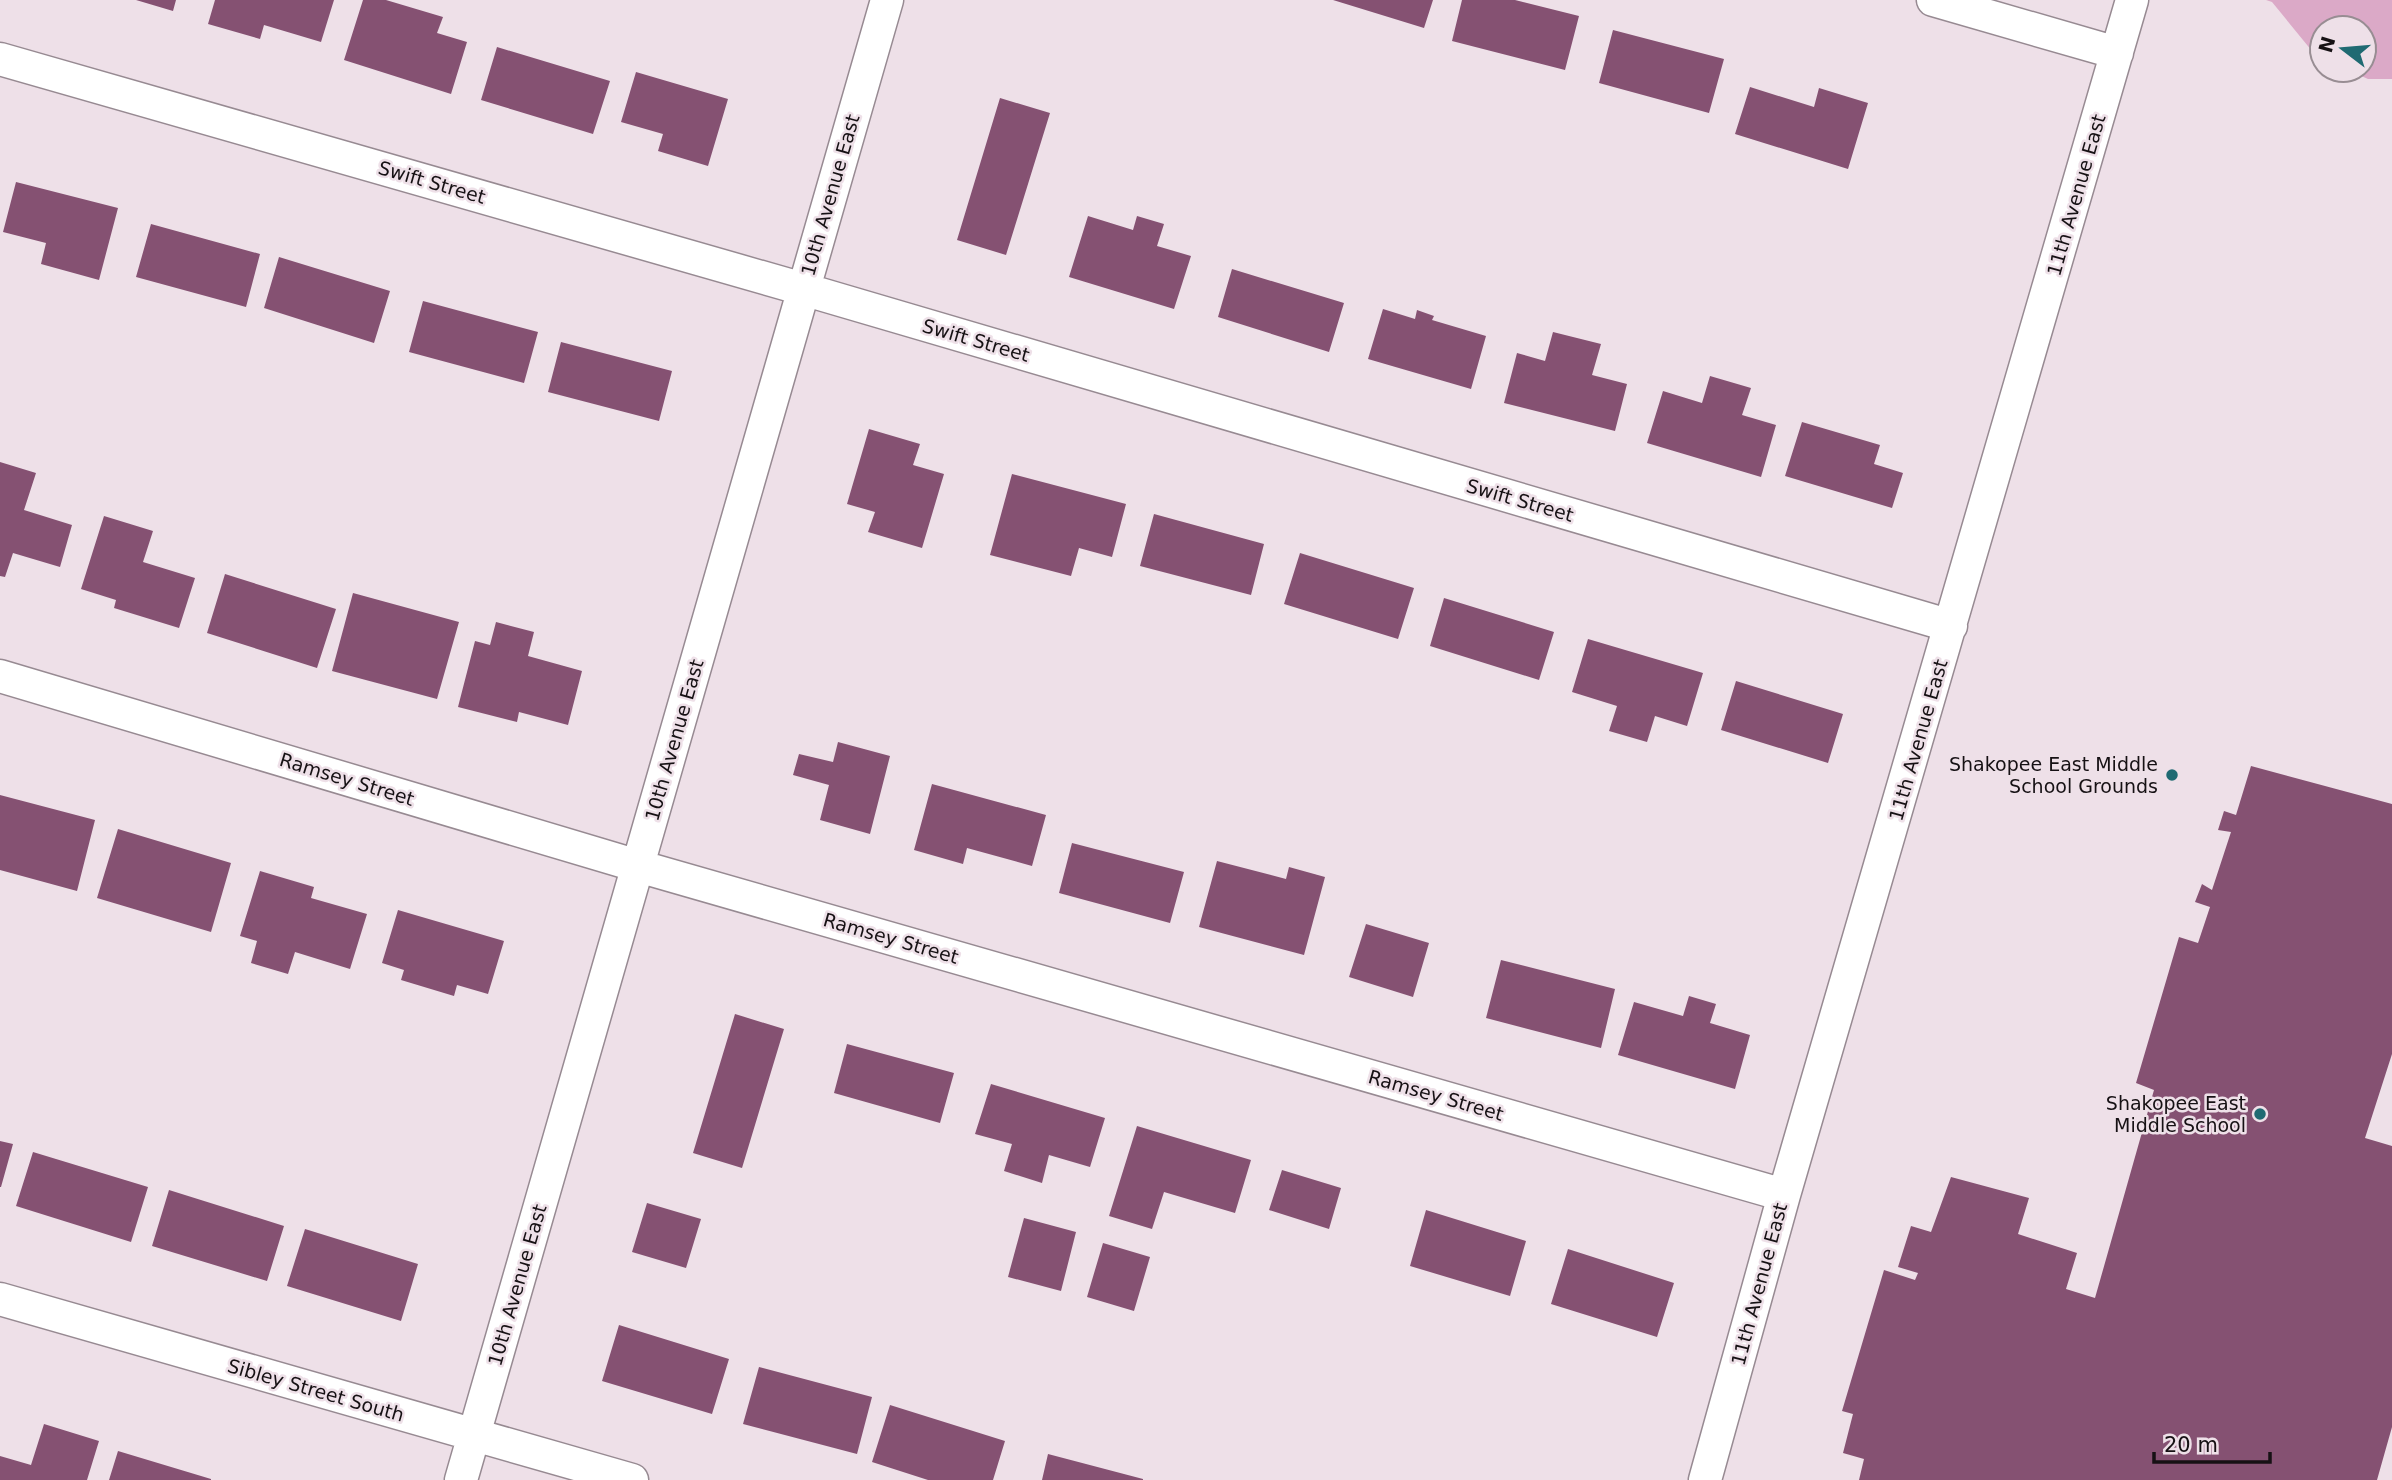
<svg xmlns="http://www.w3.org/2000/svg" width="2392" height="1480" font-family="'DejaVu Sans',sans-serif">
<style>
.green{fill:#dba9c7}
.building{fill:#855172}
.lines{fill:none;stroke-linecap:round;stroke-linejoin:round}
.minor-casing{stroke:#978a92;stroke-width:35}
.minor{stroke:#fff;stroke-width:32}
.poi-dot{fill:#1f6a72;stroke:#eee0e8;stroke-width:2.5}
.labels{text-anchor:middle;stroke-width:5;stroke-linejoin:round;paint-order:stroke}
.street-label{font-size:19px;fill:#161114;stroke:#eee0e8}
.poi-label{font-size:19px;fill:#161114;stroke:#eee0e8;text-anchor:end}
</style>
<rect width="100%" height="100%" fill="#eee0e8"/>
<path class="green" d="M2266 0H2392V79H2368L2348 70H2364V28H2322V57L2312 51 2272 2Z"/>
<path class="building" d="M136 0H176L173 11Z
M215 0H334L321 42 264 25 260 39 208 24Z
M363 0H386L443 17 437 33 467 42 451 94 344 60Z
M1333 0H1433L1424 28Z
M1462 0H1515L1579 16 1565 70 1452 41Z
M1613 30 1724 59 1709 113 1599 83Z
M497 47 610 81 593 134 481 100Z
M636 72 728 99 708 166 658 151 663 134 621 122Z
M1750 87 1814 107 1819 88 1868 103 1848 169 1735 134Z
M1000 98 1050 113 1006 255 957 240Z
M16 182 118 208 99 280 41 264 46 243 3 232Z
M1088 216 1133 230 1137 216 1164 224 1157 246 1191 256 1174 309 1069 277Z
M151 224 260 254 246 307 136 277Z
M279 257 390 291 374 343 264 308Z
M1232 269 1344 303 1329 352 1218 317Z
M423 301 538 332 524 383 409 352Z
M1383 309 1415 319 1417 310 1434 316 1432 320 1486 336 1471 389 1368 359Z
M1553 332 1601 344 1592 375 1627 384 1615 431 1504 403 1517 353 1545 361Z
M561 342 672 371 659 421 548 392Z
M1710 376 1751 388 1742 415 1776 425 1761 477 1647 443 1663 391 1702 403Z
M1802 422 1880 445 1874 464 1903 473 1892 508 1785 476Z
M869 429 920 444 913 465 944 474 922 548 868 532 875 512 847 504Z
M0 462 36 473 24 510 72 525 60 567 13 553 5 577 0 576Z
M1012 474 1126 504 1112 557 1079 548 1071 576 990 555Z
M1154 514 1264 544 1251 595 1140 566Z
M104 516 153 531 143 562 195 578 179 628 114 608 116 600 81 589Z
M1300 553 1414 588 1398 639 1284 604Z
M225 574 336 609 317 668 207 633Z
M353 593 459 622 437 699 332 671Z
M1444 598 1554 632 1539 680 1430 646Z
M496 622 534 632 528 656 582 671 568 725 519 712 517 722 458 707 475 641 490 645Z
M1588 639 1703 673 1687 726 1655 716 1647 742 1609 731 1617 706 1572 692Z
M1736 681 1843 714 1828 763 1721 730Z
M838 742 890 756 870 834 820 820 829 785 793 775 799 754 833 762Z
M2251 766 2392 804V1054L2365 1138 2392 1146V1427L2377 1480H1859L1864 1459 1843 1453 1853 1414 1842 1411 1884 1270 1915 1280 1918 1273 1898 1267 1911 1226 1931 1232 1951 1177 2029 1198 2018 1234 2077 1253 2066 1289 2095 1298 2154 1090 2136 1083 2179 937 2198 943 2210 907 2195 902 2202 884 2212 890 2231 832 2218 830 2224 811 2236 815Z
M932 784 1046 815 1032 866 967 848 963 864 914 850Z
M0 795 95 820 77 891 0 870Z
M118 829 231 863 211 932 97 898Z
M1072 843 1184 872 1170 923 1059 893Z
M1217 861 1286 879 1289 867 1325 877 1304 955 1199 927Z
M260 871 314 887 311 898 367 914 350 969 295 952 288 974 251 963 257 941 240 936Z
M398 910 504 941 488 994 457 985 454 996 401 980 404 970 382 963Z
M1366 924 1429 943 1413 997 1349 977Z
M1501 960 1615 989 1601 1048 1486 1018Z
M1689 996 1716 1004 1710 1023 1750 1035 1735 1089 1618 1055 1634 1002 1683 1016Z
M735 1014 784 1029 742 1168 693 1153Z
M847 1044 954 1073 940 1123 834 1093Z
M991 1084 1105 1118 1090 1167 1049 1155 1042 1183 1004 1171 1012 1144 975 1134Z
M1137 1126 1251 1160 1235 1213 1164 1192 1152 1229 1109 1216Z
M0 1141 13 1144 1 1187H0Z
M33 1152 148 1187 131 1242 16 1206Z
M1282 1170 1341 1188 1329 1229 1269 1210Z
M169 1190 284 1226 267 1281 152 1246Z
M647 1203 701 1219 686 1268 632 1252Z
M1426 1210 1526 1241 1510 1296 1410 1266Z
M1024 1218 1076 1232 1061 1291 1008 1277Z
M305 1229 418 1264 401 1321 287 1286Z
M1103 1243 1150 1257 1134 1311 1087 1297Z
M1568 1249 1674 1283 1657 1337 1551 1304Z
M619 1325 729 1359 712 1414 602 1381Z
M759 1367 872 1397 857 1454 743 1424Z
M890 1405 1005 1441 993 1480H928L872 1462Z
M44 1424 99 1441 87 1480H0V1456L31 1465Z
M118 1451 211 1479V1480H109Z
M1048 1454 1143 1479V1480H1042Z"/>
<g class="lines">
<defs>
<path id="minor" d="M1933 0 2117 53
M0 59 803 289 1951 626
M0 676 638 866 1784 1195
M0 1299 632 1480
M461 1480 887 0
M1705 1480 1784 1195 2132 0"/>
</defs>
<use href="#minor" class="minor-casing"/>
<use href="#minor" class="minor"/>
</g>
<g class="poi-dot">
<circle cx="2172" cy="775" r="7"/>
<circle cx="2260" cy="1114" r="7"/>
</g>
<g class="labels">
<g class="street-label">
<text transform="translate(432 182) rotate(16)" y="7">Swift Street</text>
<text transform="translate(830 195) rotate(-74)" y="7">10th Avenue East</text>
<text transform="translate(2076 195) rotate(-74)" y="7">11th Avenue East</text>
<text transform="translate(976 340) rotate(16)" y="7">Swift Street</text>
<text transform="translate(1520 500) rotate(16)" y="7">Swift Street</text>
<text transform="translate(674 740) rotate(-74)" y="7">10th Avenue East</text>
<text transform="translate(1918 740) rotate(-74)" y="7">11th Avenue East</text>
<text transform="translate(347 779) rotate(17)" y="7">Ramsey Street</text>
<text transform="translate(891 938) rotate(16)" y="7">Ramsey Street</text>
<text transform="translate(1436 1095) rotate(16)" y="7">Ramsey Street</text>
<text transform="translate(1759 1284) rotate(-75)" y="7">11th Avenue East</text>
<text transform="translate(517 1285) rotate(-74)" y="7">10th Avenue East</text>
<text transform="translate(316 1390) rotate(16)" y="7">Sibley Street South</text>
</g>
<g class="poi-label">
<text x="2158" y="771">Shakopee East Middle<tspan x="2158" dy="22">School Grounds</tspan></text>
<text x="2246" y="1110">Shakopee East<tspan x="2246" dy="22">Middle School</tspan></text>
</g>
</g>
<g transform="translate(2343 49) rotate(286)"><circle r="33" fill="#eee0e8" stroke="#988d93" stroke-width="2"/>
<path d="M0-5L12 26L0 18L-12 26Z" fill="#1f6a72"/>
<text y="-10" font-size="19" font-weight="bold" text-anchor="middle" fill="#161114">N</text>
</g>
<path d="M2154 1452v10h116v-10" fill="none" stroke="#161114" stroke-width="3.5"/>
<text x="2164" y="1452" font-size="21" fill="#161114" stroke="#eee0e8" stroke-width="5" paint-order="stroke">20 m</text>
</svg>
